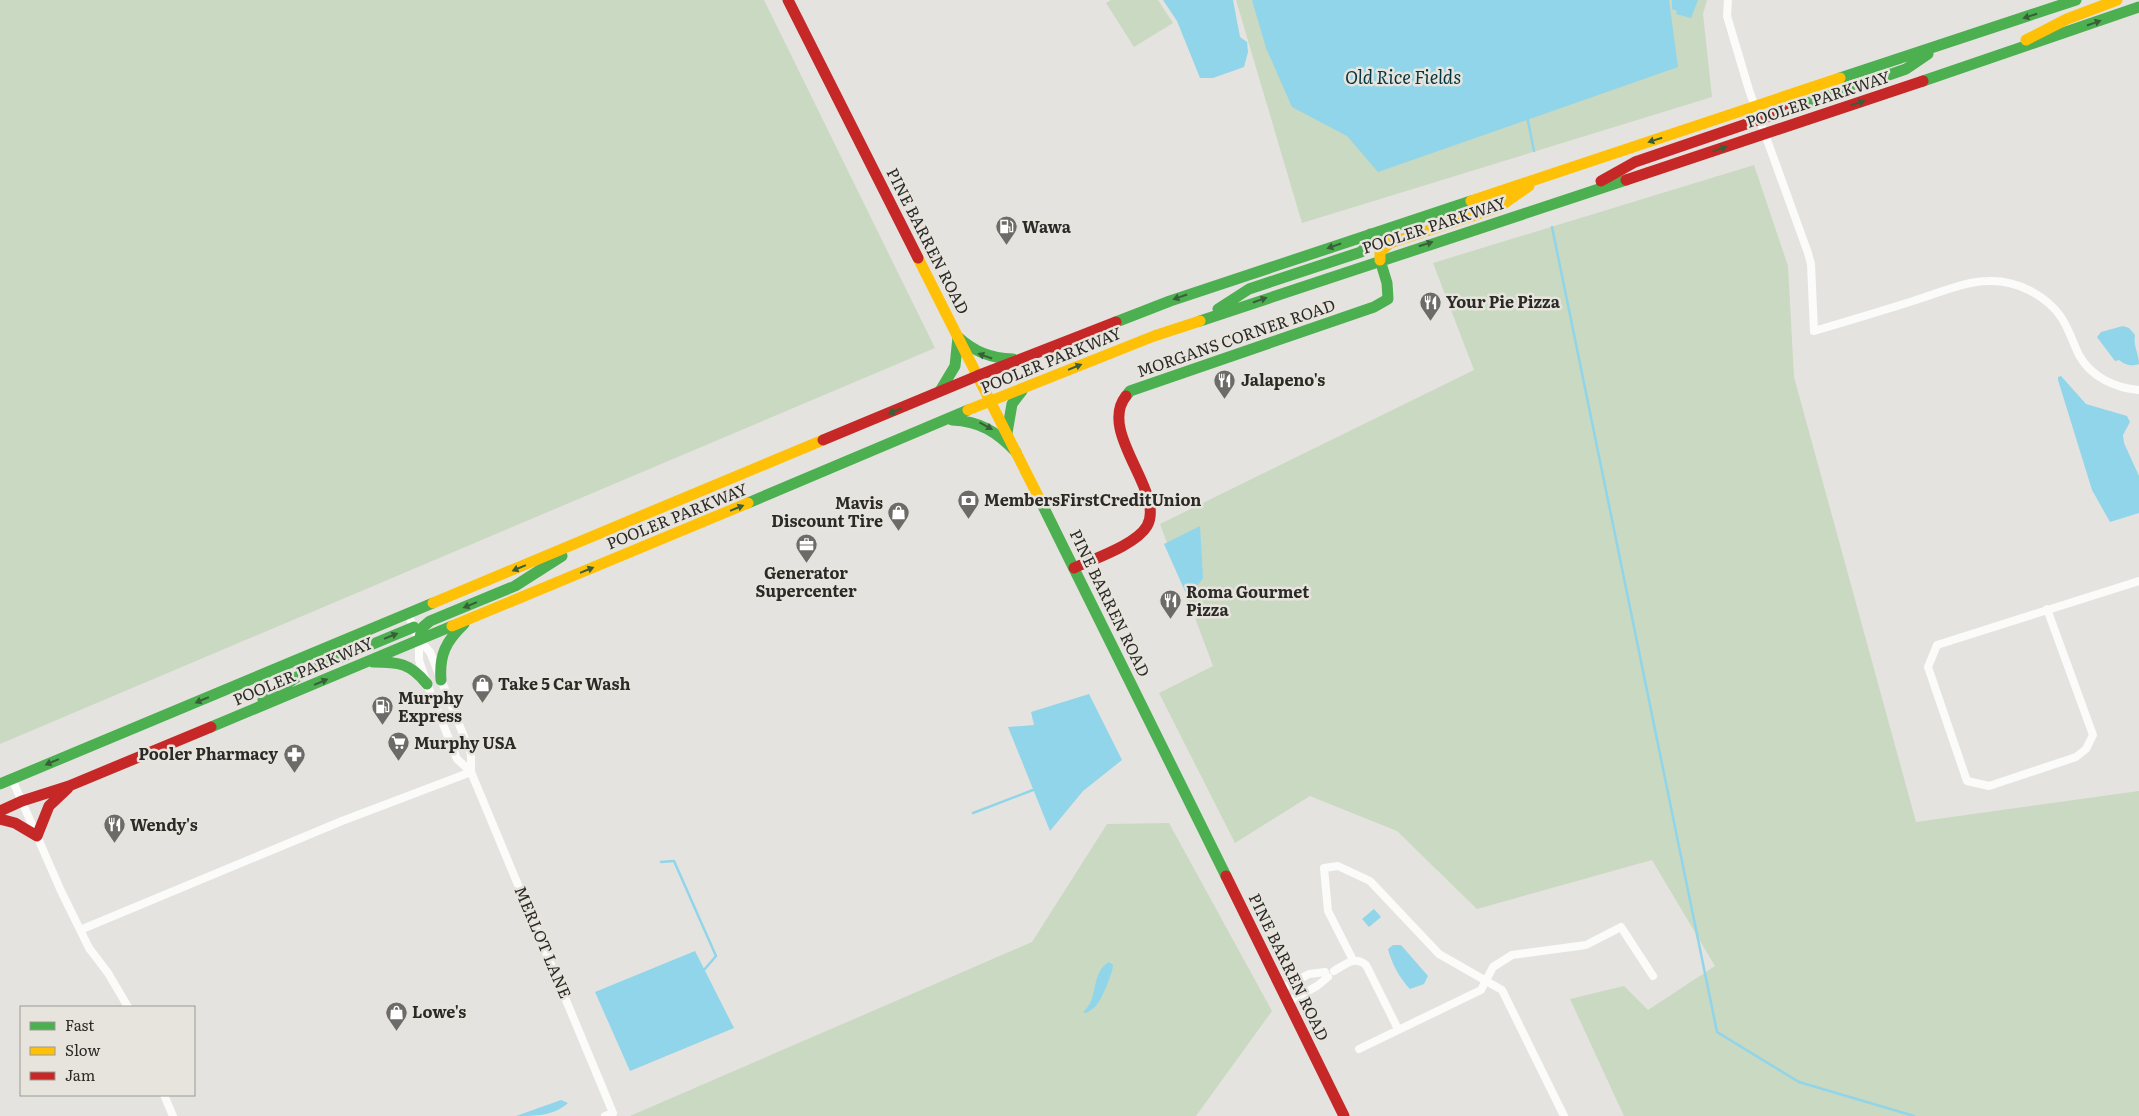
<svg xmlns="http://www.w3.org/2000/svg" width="2139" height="1116" font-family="Literata,serif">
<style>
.green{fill:#cad9c1}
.water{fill:#90d5e9}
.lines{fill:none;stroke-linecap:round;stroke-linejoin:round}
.stream{stroke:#90d5e9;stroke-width:2.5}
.street{stroke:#fbfbfa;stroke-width:8}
.fast{stroke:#4caf50;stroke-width:11}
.slow{stroke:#ffc107;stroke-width:11}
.jam{stroke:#c62828;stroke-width:11}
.oneway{fill:#385f37}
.labels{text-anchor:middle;stroke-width:5;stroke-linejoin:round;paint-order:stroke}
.street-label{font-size:16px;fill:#2b2a27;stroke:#e7e4dd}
.poi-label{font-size:16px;font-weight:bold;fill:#2b2a27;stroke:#e7e4dd;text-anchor:start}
.water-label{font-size:18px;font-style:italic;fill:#053541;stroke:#e7e4dd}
</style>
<rect width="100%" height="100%" fill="#e5e3df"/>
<path class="green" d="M0 0H764L935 348 0 744Z
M1111 0H1158L1173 23 1134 47 1106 3Z
M1236 0H1707L1703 14 1712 97 1302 223Z
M1754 165 1788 266 1794 377 1916 822 2139 791V1116H1624L1570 999 1624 986 1648 1010 1715 966 1652 860 1477 909 1397 831 1310 796 1235 843 1159 693 1213 666 1160 524 1474 370 1433 263Z
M1169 823 1272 1011 1196 1116H630L1032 942 1107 824Z"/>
<path class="water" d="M1163 0H1233L1240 37 1247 42 1248 52 1244 67 1213 78H1200L1177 21Z
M1252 0H1669L1678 67 1378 172 1347 136 1292 107 1266 48Z
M1672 0H1698L1691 18 1676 14 1677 11 1672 9Z
M2123 326 2129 328 2135 335C2133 346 2139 354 2139 364 2132 367 2125 365 2119 360L2115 361 2097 337 2101 332Z
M2061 376 2086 404 2127 416 2130 422 2123 435 2124 443 2139 476V513L2110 522 2092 490 2058 380V377Z
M1200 526 1203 578 1188 598 1164 544Z
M1089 694 1122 760 1083 791 1050 831 1008 727 1034 725 1031 712Z
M1374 909 1381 917 1369 927 1362 919Z
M1393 945H1401L1428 976 1424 984 1410 989C1400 979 1391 962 1388 949Z
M695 951 734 1028 630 1071 595 992Z
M1109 962 1113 965C1113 972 1103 996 1098 1003 1096 1007 1090 1011 1086 1013L1083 1012C1099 1000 1090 973 1109 962Z
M561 1100 568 1103C554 1116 535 1116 516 1116Z"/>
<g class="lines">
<path class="stream" d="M1527 116 1534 151
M1552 227 1717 1032 1799 1082 1914 1116
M973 813 1033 790
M661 862 674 861 716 956 704 970"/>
<path class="street" d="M1728 0 1727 16 1749 90 1808 253 1811 264 1814 331C1848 321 1882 311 1916 300 1939 293 1965 281 1989 281 2016 280 2046 295 2061 317 2069 329 2073 343 2079 355 2091 377 2115 388 2139 390
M2047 609 2093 735 2086 749 2076 757 1989 786 1967 781 1928 667 1937 645 2139 581
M408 614 419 640 430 652 471 754V772
M419 640V660L427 684 457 759 471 772 613 1113 605 1116
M12 779 61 891 89 948 108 973 128 1007
M80 930 342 821 471 772
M1353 960 1328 911 1324 868 1338 866 1370 881 1439 954 1502 990 1564 1116
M1334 971C1345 965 1354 955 1366 965L1398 1029
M1281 989 1309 974 1325 972
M1288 1002 1317 986 1328 977
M1359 1049 1481 990 1493 967 1512 955 1586 945 1621 927 1653 976
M164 1095 173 1116"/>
<path class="fast" d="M1840 78 2076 0
M1923 81 2139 7
M1802 105 1906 69 1928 54
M1218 309 1249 289 1361 252 1366 247 1370 234
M1200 321 1626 180
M1116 322 1170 301 1471 201
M958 337C975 352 990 358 1013 359
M940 391 955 366 958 337
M1126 396 1130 391 1374 307 1388 299 1387 283 1380 260
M952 420C980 421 997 432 1016 452
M1007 433 1012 404 1022 391
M1041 502 1226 876
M748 503 968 410
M419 640 423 627 430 621 515 586 562 556
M373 662C399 662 410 663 427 684
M441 680C439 655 446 641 464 624
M263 700 303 673 414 627
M211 727 452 626
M0 784 433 603"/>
<path class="slow" d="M2026 40 2067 19 2117 0
M1471 201 1840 78
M918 258 1041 502
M1380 260V252L1390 243 1499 207 1529 186
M968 410 1154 336 1200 321
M433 603 823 440
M452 626 748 503"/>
<path class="jam" d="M788 0 918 258
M1626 180 1923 81
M1601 181 1635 162 1802 105
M823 440 977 376 1116 322
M1074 568C1093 559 1136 545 1147 526 1166 493 1097 432 1126 396
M0 811 22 801 69 786 211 727
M0 819 15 823 37 836 49 806 68 788
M1226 876 1344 1116"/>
</g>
<defs><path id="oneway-solid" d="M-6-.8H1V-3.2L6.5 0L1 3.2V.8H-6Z" transform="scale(1.25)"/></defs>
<g class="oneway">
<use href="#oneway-solid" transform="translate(2030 16) rotate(162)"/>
<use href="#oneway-solid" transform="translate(2094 23) rotate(-19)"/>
<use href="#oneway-solid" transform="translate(1858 103) rotate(-18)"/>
<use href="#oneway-solid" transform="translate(1655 140) rotate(162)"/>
<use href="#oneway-solid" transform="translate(1720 149) rotate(-18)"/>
<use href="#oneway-solid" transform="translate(1426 244) rotate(-18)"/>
<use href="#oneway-solid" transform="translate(1334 246) rotate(161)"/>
<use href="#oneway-solid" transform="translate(1180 297) rotate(161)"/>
<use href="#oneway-solid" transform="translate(1260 300) rotate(-19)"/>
<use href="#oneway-solid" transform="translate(985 356) rotate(-161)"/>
<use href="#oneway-solid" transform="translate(1075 367) rotate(-22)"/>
<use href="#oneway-solid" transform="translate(895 411) rotate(157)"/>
<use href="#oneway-solid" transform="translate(986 426) rotate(29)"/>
<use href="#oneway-solid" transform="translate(737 508) rotate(-22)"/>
<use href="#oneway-solid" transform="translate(519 568) rotate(157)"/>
<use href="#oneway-solid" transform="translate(587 570) rotate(-22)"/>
<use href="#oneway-solid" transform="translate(470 605) rotate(158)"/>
<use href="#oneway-solid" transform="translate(391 636) rotate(-22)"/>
<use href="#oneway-solid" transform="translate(321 682) rotate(-23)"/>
<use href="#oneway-solid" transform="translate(202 700) rotate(157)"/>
<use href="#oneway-solid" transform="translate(52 762) rotate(157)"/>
</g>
<defs>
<symbol id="fuel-pin" viewBox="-11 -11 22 30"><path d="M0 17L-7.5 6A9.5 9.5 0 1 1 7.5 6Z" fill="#6c6b67" stroke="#e7e4dd"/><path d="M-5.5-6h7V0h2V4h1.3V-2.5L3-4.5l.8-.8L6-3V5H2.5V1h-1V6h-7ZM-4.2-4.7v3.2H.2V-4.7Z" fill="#fff"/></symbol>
<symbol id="restaurant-pin" viewBox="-11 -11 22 30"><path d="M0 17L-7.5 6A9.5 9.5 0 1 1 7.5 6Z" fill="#6c6b67" stroke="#e7e4dd"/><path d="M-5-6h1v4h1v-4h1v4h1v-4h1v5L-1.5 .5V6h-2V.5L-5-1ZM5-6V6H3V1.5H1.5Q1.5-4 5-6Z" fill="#fff"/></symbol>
<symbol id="bank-pin" viewBox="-11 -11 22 30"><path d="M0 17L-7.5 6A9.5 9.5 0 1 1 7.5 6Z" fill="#6c6b67" stroke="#e7e4dd"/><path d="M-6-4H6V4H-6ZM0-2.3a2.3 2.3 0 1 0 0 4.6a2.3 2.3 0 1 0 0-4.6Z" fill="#fff"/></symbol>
<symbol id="shop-pin" viewBox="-11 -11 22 30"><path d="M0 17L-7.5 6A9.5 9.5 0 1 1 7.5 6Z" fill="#6c6b67" stroke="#e7e4dd"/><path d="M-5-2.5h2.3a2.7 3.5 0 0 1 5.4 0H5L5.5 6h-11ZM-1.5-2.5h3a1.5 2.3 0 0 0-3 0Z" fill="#fff"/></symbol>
<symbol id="office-pin" viewBox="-11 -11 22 30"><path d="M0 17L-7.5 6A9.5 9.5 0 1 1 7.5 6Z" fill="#6c6b67" stroke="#e7e4dd"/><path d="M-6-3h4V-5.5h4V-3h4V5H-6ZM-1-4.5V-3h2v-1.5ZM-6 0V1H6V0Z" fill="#fff"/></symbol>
<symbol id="supermarket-pin" viewBox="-11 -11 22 30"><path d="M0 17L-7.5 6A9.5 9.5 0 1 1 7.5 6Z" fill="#6c6b67" stroke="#e7e4dd"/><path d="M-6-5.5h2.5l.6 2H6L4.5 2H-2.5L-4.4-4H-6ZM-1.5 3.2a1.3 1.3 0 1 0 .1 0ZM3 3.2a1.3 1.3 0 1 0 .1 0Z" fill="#fff"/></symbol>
<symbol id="pharmacy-pin" viewBox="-11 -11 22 30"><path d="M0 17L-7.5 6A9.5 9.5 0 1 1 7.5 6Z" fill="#6c6b67" stroke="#e7e4dd"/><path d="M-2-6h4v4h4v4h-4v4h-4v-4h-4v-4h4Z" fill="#fff"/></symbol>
</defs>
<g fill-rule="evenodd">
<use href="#fuel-pin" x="994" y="214" width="25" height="34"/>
<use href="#restaurant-pin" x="1418" y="290" width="25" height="34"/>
<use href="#restaurant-pin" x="1212" y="368" width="25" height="34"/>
<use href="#bank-pin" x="956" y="488" width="25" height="34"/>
<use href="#shop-pin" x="886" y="500" width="25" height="34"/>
<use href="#office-pin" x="794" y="532" width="25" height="34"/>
<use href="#restaurant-pin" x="1158" y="588" width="25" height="34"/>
<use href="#shop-pin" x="470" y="672" width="25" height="34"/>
<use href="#fuel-pin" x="370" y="694" width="25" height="34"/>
<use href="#supermarket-pin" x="386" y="730" width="25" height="34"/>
<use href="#pharmacy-pin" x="282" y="742" width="25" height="34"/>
<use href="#restaurant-pin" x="102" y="812" width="25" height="34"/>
<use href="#shop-pin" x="384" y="1000" width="25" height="34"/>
</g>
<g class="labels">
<g class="street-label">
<text transform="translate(1818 99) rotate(-18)" y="6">POOLER PARKWAY</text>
<text transform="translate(1434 225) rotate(-18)" y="6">POOLER PARKWAY</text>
<text transform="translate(928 241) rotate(63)" y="6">PINE BARREN ROAD</text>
<text transform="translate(1236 338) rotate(-19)" y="6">MORGANS CORNER ROAD</text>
<text transform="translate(1051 360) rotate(-22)" y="6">POOLER PARKWAY</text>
<text transform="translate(677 516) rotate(-22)" y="6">POOLER PARKWAY</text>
<text transform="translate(1110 603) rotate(64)" y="6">PINE BARREN ROAD</text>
<text transform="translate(303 671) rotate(-23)" y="6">POOLER PARKWAY</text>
<text transform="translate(543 942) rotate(67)" y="6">MERLOT LANE</text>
<text transform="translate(1289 967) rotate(64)" y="6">PINE BARREN ROAD</text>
</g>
<g class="poi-label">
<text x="1022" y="233">Wawa</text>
<text x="1446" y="308">Your Pie Pizza</text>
<text x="1241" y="386">Jalapeno's</text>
<text x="984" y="506">MembersFirstCreditUnion</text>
<text x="883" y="509" text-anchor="end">Mavis<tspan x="883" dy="18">Discount Tire</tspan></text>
<text x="806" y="579" text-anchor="middle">Generator<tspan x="806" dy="18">Supercenter</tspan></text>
<text x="1186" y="598">Roma Gourmet<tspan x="1186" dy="18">Pizza</tspan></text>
<text x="498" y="690">Take 5 Car Wash</text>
<text x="398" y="704">Murphy<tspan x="398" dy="18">Express</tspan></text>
<text x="414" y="749">Murphy USA</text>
<text x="278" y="760" text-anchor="end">Pooler Pharmacy</text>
<text x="130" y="831">Wendy's</text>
<text x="412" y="1018">Lowe's</text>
</g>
<g class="water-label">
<text x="1403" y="84">Old Rice Fields</text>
</g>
</g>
<rect x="20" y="1006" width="175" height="90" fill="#e7e4dd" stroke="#9c9a94"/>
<rect x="30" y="1022" width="25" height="8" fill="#4caf50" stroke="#9c9a94"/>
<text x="65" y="1031" font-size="15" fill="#2b2a27">Fast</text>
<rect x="30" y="1047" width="25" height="8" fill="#ffc107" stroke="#9c9a94"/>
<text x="65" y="1056" font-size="15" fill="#2b2a27">Slow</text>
<rect x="30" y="1072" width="25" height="8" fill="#c62828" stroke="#9c9a94"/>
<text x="65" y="1081" font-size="15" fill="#2b2a27">Jam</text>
</svg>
